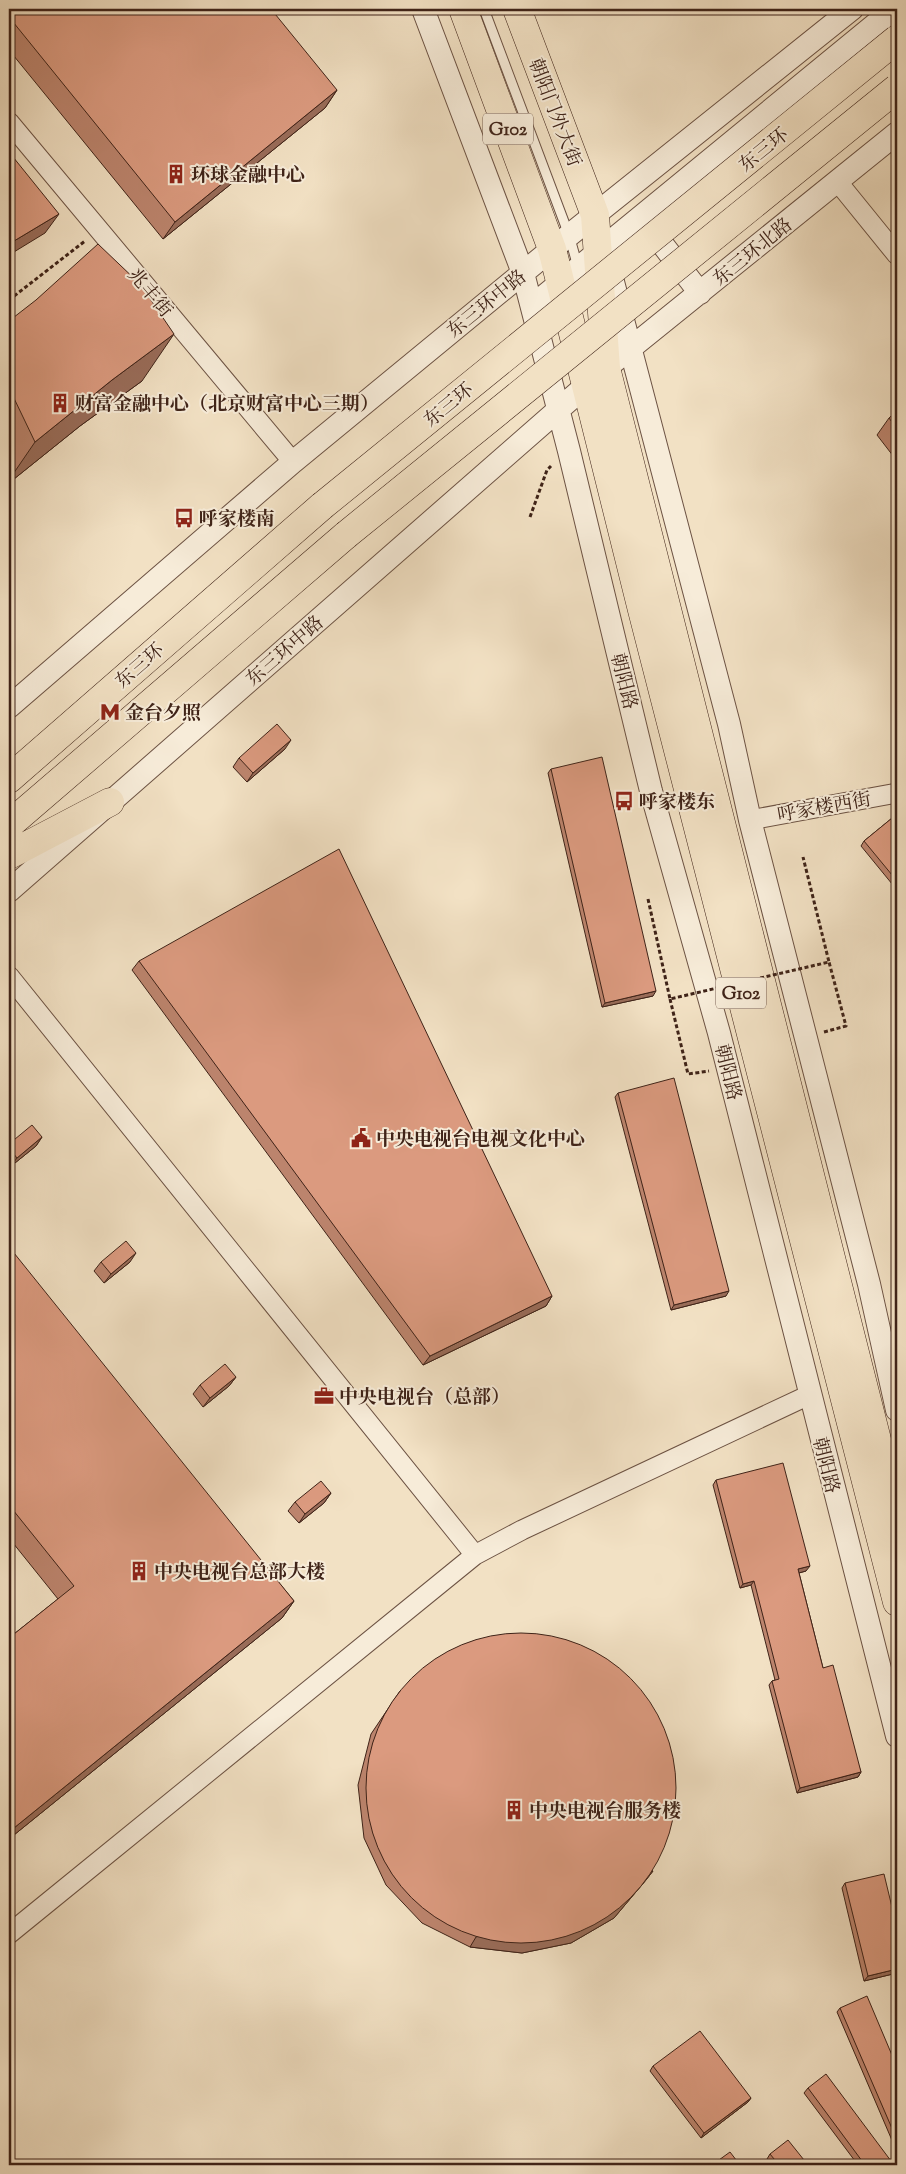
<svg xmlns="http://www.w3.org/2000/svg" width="906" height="2174" font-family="'Sorts Mill Goudy','Noto Serif SC',serif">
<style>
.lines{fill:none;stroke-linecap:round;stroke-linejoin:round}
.service-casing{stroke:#6c5243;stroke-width:11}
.minor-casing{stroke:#6c5243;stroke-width:21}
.tertiary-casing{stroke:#6c5243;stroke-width:24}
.trunk-casing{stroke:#3f2318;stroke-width:29}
.path{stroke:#3f2318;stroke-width:3;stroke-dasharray:4 2.5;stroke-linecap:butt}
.service{stroke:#f7ecd9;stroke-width:9}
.minor{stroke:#f7ecd9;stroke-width:19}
.tertiary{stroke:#f7ecd9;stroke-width:22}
.trunk{stroke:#f2e1c4;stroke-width:28}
.trunk-bridge-casing{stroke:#3f2318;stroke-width:29;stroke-linecap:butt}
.path-bridge{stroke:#3f2318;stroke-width:3;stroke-dasharray:4 2.5;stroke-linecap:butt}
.trunk-bridge{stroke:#f2e1c4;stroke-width:28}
.wall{fill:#bc846d;stroke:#3f2318}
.shaded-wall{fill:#996c59;stroke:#3f2318}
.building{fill:#db9a7f;stroke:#3f2318}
.labels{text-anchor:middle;stroke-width:4;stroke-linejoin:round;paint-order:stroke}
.shield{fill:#f7ecd9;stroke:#765f52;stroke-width:1}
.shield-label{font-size:18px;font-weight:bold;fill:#3f2318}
.street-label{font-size:19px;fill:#3f2318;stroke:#f7ecd9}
.poi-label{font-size:19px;font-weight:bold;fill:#3f2318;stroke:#f7ecd9;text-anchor:start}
</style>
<rect width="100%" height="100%" fill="#f2e1c4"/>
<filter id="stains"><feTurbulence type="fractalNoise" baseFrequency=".004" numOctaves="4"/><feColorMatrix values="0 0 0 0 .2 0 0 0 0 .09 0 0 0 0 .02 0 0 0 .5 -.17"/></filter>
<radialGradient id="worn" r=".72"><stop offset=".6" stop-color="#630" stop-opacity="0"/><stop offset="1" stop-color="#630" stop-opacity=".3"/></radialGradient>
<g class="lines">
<defs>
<path id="service" d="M484 9 569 235 578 267"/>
<path id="minor" d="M9 122 293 462
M837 181 897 255
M750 820 897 793
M9 976 475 1555
M9 1934 475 1555 522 1530 809 1395"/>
<path id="tertiary" d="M423 9 523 273 569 451 651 791 719 1033 897 1736
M646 223 700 293
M607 259 729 724 750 820 869 1284 897 1410
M532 306 894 9
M9 707 293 462 552 249 852 9
M9 891 606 368 897 133"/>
<path id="trunk" d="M463 9 552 249 642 610 897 1602
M517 9 595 215 606 368 897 1519
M9 779 322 506
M9 825 346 535
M9 855 110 802"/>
</defs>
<use href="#service" class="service-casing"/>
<use href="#minor" class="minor-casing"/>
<use href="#tertiary" class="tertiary-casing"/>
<use href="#trunk" class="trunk-casing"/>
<path class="path" d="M9 300 85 241
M530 517 547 470 551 466
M670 999 688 1074 709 1071
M824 1032 846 1026 829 962"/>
<use href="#service" class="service"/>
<use href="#minor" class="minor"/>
<use href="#tertiary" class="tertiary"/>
<use href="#trunk" class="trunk"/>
<defs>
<path id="trunk-bridge" d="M322 506 897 39
M346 535 897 88"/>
</defs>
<use href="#trunk-bridge" class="trunk-bridge-casing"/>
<path class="path-bridge" d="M648 899 670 999 829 962 803 857"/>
<use href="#trunk-bridge" class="trunk-bridge"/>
</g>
<path class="wall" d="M9 9 337 90 325 108 163 239 9 50Z
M9 321 142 381 80 426 9 483Z
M897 411V461L877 435 889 418Z
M285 749 247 782 233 767 239 758Z
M551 769 653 996 602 1007 548 773Z
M897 814V890L861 846 864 841Z
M139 961 552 1296 546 1306 423 1365 132 970Z
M618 1093 726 1296 671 1310 615 1097Z
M42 1137 36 1146 10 1167 9 1166V1144Z
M9 1257 294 1601 282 1618 9 1839V1638L58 1599 9 1538Z
M101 1262H130L104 1283 94 1271Z
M236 1377 229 1386 203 1407 193 1394 200 1385Z
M716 1480 806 1571 799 1573 823 1668 861 1772 858 1777 797 1793 769 1685 772 1681 775 1680 751 1585 740 1588 713 1485Z
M331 1493 324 1503 299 1523 288 1511 295 1502Z
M400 1691 653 1871 646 1880 614 1918 571 1943 522 1953 470 1947 422 1923 386 1885 364 1838 358 1785 371 1734Z
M845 1883 897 1928V1973L864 1981 842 1888Z
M840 2008 897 2067V2152L837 2012Z
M653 2066 751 2098 748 2102 701 2138 650 2071Z
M808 2088 894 2165H858L804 2093Z
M770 2154 808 2165H772L767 2159Z"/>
<path class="shaded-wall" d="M337 90 325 108 163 239 175 222Z
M59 214 45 233 9 255V244Z
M174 334 142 381 80 426 9 483V480L35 442 112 380Z
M291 740 285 749 247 782 253 773Z
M656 991 653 996 602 1007 605 1003Z
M42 1137 36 1146 10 1167 17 1158Z
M136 1253 130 1262 104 1283 111 1274Z
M729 1291 726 1296 671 1310 674 1305Z
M552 1296 546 1306 423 1365 430 1356Z
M236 1377 229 1386 203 1407 210 1398Z
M331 1493 324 1503 299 1523 305 1514Z
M810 1566 806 1571 795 1574 798 1569Z
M754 1581 751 1585 740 1588 743 1584Z
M294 1601 282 1618 9 1839V1832Z
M861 1772 858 1777 797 1793 800 1788Z
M653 1871 646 1880 614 1918 571 1943 522 1953 470 1947 476 1937Z
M897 1969V1973L864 1981 868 1976Z
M751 2098 748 2102 701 2138 704 2133Z"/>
<path class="building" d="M9 9H271L337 90 175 222 9 17Z
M9 152 59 214 9 244Z
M98 244 140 284 174 334 112 380 35 442 11 392 9 390V321L36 300Z
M897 411V429L889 418Z
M277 724 291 740 253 773 239 758Z
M602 757 656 991 605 1003 551 769Z
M897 814V881L864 841Z
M339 849 552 1296 430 1356 139 961Z
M674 1078 729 1291 674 1305 618 1093Z
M32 1125 42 1137 17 1158 9 1148V1144Z
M126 1241 136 1253 111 1274 101 1262Z
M14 1253 294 1601 9 1832V1638L74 1586 9 1505V1257Z
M225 1364 236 1377 210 1398 200 1385Z
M783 1463 810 1566 798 1569 823 1668 833 1665 861 1772 800 1788 772 1681 779 1679 754 1581 743 1584 716 1480Z
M321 1481 331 1493 305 1514 295 1502Z
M366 1788a155 155 0 1 1 310 0a155 155 0 1 1-310 0Z
M884 1874 897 1928V1969L868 1976 845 1883Z
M867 1996 897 2067V2140L840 2008Z
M700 2031 751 2098 704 2133 653 2066Z
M826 2074 894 2165H865L808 2088Z
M788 2140 808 2165H779L770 2154Z
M730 2152 740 2165H712Z"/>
<defs>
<symbol id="building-bare" viewBox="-9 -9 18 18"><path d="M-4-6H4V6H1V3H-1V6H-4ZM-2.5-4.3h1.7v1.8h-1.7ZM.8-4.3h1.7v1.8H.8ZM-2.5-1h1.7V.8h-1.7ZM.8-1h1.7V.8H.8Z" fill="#8f2418" stroke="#f7ecd9" stroke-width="2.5" paint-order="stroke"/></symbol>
<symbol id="bus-bare" viewBox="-9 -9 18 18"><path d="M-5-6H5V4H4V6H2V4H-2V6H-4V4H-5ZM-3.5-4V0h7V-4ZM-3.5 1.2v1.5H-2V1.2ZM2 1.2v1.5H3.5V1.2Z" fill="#8f2418" stroke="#f7ecd9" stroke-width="2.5" paint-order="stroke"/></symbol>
<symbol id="metro-bare" viewBox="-9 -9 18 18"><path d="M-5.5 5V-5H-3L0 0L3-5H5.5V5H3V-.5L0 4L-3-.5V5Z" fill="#8f2418" stroke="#f7ecd9" stroke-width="2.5" paint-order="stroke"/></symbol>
<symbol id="civic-bare" viewBox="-9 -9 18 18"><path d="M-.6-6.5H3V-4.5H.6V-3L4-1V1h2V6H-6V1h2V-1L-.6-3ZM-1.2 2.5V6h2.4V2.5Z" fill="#8f2418" stroke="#f7ecd9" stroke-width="2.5" paint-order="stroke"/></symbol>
<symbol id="office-bare" viewBox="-9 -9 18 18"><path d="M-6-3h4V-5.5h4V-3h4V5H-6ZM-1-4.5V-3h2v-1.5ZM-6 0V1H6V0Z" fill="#8f2418" stroke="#f7ecd9" stroke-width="2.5" paint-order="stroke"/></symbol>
</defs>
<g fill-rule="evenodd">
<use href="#building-bare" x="162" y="160" width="28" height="28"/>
<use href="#building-bare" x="46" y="389" width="28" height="28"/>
<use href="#bus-bare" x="170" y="504" width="28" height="28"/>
<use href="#metro-bare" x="96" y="698" width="28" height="28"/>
<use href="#bus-bare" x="610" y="787" width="28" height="28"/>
<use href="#civic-bare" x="347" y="1124" width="28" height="28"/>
<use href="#office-bare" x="310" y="1382" width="28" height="28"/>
<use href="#building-bare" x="125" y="1557" width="28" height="28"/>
<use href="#building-bare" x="500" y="1796" width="28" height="28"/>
</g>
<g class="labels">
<g class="shield">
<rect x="483" y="113.5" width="50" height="31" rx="4"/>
<rect x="716" y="977.5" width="50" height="31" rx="4"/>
</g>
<g class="shield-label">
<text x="508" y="135">G102</text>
<text x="741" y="999">G102</text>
</g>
<g class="street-label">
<text transform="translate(556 112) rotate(69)" y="7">朝阳门外大街</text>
<text transform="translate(763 149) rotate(-39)" y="7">东三环</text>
<text transform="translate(752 251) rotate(-39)" y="7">东三环北路</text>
<text transform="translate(151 292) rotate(50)" y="7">兆丰街</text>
<text transform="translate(486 303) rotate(-39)" y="7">东三环中路</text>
<text transform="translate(448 404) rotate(-39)" y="7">东三环</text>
<text transform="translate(284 650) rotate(-41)" y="7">东三环中路</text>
<text transform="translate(139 665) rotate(-41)" y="7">东三环</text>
<text transform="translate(625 681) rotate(76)" y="7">朝阳路</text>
<text transform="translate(824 806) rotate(-10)" y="7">呼家楼西街</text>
<text transform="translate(729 1072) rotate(76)" y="7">朝阳路</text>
<text transform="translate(827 1465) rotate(76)" y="7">朝阳路</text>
</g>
<g class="poi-label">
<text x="191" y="181">环球金融中心</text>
<text x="75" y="410">财富金融中心（北京财富中心三期）</text>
<text x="199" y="525">呼家楼南</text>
<text x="125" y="719">金台夕照</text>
<text x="639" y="808">呼家楼东</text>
<text x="376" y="1145">中央电视台电视文化中心</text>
<text x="339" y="1403">中央电视台（总部）</text>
<text x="154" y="1578">中央电视台总部大楼</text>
<text x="529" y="1817">中央电视台服务楼</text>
</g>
</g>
<rect width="906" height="2174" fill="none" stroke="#f2e1c4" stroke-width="30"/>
<rect x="10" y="10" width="886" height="2154" fill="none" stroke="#3f2318" stroke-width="2.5"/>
<rect x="15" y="15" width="876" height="2144" fill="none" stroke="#3f2318"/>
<rect width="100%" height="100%" filter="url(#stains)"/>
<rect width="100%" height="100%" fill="url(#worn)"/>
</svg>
